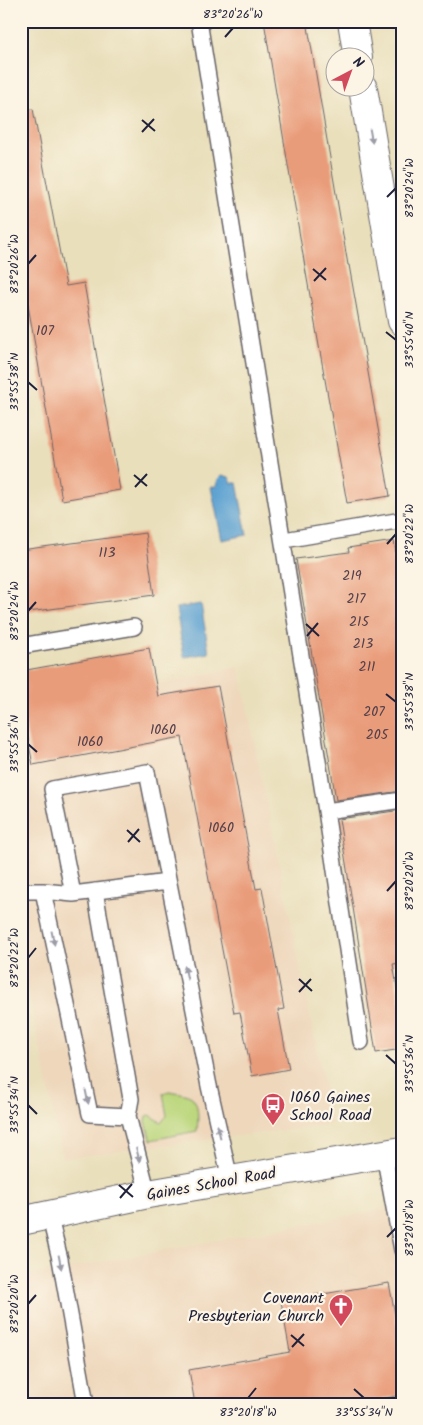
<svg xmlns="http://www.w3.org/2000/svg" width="423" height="1425" font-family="Kalam,sans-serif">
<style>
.built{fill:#eed7bb}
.green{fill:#bbd77d;stroke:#6e7c5c}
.water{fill:#5ba1d1;stroke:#3e6286}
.building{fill:#e99c7a}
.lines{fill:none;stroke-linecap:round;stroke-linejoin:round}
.service-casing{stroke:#686468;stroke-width:18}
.minor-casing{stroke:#686468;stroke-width:30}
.secondary-casing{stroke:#686468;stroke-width:30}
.service{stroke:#fff;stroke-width:15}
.minor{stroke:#fff;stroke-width:28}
.secondary{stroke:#fff;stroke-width:28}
.oneway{fill:#9c9ca7}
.ticks{fill:none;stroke:#22223b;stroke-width:2}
.labels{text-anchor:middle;stroke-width:4.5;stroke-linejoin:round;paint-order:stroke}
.number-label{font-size:14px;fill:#54404b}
.poi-label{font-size:16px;fill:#22223b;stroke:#fcf5e5;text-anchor:start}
.street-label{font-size:16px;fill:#22223b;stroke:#fcf5e5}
.neatline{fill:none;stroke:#22223b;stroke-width:2}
.ticks-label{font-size:12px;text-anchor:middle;fill:#22223b}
</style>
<rect width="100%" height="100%" fill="#fcf5e5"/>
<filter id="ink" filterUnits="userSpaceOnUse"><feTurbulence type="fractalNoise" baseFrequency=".02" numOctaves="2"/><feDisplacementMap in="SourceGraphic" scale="10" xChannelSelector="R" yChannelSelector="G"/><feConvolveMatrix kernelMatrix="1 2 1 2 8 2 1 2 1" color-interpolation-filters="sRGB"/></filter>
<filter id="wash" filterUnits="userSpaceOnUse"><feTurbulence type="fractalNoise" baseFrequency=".0096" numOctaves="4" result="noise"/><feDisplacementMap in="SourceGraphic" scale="20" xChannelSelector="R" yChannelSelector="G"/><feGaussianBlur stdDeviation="1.12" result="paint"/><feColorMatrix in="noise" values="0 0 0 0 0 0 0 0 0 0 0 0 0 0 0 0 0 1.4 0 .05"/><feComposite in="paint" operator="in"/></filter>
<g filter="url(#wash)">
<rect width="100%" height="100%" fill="#e9dfbb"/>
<path class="built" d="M239 667 332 1124 63 1158 21 955V712Z
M402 1206V1404H21V1277Z"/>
<path class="green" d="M169 1091C175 1092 184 1093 190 1096 200 1101 198 1121 197 1131L151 1140 146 1122 147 1116 150 1115 161 1122 167 1116 163 1093Z"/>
<path class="water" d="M222 475 229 477 232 483H237L247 535 222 540 211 487 216 486 218 479Z
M201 604 209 653 184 657 176 608Z"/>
<g id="blocks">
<path class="building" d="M264 21H307L348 265H349L390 496 347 503 306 273Z
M33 109 66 286 84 283 120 490 62 500 21 265V110Z
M145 533 154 595 21 613V550Z
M394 541 402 587V791L336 800 296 559 349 552 348 548Z
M149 648 158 696 218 686 256 889 262 888 284 1009 278 1010 289 1069 252 1076 240 1012 234 1013 182 737 33 765 21 704V671Z
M402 810V963L393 964 402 1015V1049L376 1053 339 819Z
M389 1283 402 1352V1395L351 1404H195L189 1370 290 1352 281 1301Z"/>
</g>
</g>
<g filter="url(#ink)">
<use href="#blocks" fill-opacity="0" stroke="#686468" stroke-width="1"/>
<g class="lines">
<defs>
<path id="service" d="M199 21 326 811
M284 540 402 520
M21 646 134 627
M21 891H43L73 894 168 882
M43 891 90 1114 128 1116
M95 891 131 1099 128 1116 148 1194
M73 894 52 789 147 772 209 1086 230 1179
M361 1042 326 811 402 800
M384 1154 402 1250
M49 1214 60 1259 86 1404"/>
<path id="minor" d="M352 21 358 58
M363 88 402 321"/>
<path id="secondary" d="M21 1221 148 1194 402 1151"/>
</defs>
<use href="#service" class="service-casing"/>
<use href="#minor" class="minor-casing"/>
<use href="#secondary" class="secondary-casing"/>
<use href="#service" class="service"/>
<use href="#minor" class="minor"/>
<use href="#secondary" class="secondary"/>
</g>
<defs><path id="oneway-solid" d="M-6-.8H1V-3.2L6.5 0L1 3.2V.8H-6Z" transform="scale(1.25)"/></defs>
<g class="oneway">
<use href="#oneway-solid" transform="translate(371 136) rotate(80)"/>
<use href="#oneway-solid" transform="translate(53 938) rotate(78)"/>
<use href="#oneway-solid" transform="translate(186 973) rotate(-102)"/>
<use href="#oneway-solid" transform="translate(87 1097) rotate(78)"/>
<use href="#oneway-solid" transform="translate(219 1132) rotate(-103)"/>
<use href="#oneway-solid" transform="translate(138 1155) rotate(76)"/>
<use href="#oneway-solid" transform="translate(60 1262) rotate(79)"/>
</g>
</g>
<path class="ticks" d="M225 37 233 28M142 120 155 131M142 132 154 119M387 197 396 188M28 264 36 255M313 269 326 280M314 281 326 268M386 332 396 340M28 382 37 390M134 475 147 486M135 487 147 474M387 544 396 534M28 611 36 602M306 624 319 636M307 636 318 623M386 694 396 702M28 744 37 752M127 830 140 842M128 842 139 829M387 891 396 881M28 958 36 948M299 979 312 991M299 992 311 979M386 1055 396 1064M28 1105 37 1114M119 1185 133 1197M120 1198 132 1184M387 1237 396 1228M28 1304 36 1295M291 1335 304 1346M292 1347 304 1334M354 1389 364 1398M248 1398 256 1388"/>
<defs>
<symbol id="bus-pin" viewBox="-11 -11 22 30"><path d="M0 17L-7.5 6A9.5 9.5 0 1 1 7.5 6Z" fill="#d1495b" stroke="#fcf5e5"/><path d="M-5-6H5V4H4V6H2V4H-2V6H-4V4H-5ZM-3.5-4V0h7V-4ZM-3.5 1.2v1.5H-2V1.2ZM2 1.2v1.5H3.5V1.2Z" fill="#fff"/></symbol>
<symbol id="church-pin" viewBox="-11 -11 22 30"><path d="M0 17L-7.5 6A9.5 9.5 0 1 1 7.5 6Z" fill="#d1495b" stroke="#fcf5e5"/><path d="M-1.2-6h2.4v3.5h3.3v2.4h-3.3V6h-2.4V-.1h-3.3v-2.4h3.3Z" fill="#fff"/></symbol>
</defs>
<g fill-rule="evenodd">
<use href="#bus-pin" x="259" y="1091" width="28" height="38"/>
<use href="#church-pin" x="327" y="1292" width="28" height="38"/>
</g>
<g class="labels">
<g class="number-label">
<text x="45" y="335">107</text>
<text x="107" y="557">113</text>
<text x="352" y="580">219</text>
<text x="356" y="603">217</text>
<text x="359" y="626">215</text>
<text x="363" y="648">213</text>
<text x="367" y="671">211</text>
<text x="374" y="716">207</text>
<text x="163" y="734">1060</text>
<text x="377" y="739">205</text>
<text x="90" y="746">1060</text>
<text x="221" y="832">1060</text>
</g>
<g class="poi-label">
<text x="290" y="1102">1060 Gaines<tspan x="290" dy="18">School Road</tspan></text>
<text x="324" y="1303" text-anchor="end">Covenant<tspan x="324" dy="18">Presbyterian Church</tspan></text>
</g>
<g class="street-label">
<text transform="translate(211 1183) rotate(-10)" y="6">Gaines School Road</text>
</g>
</g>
<rect width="423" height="1425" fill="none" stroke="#fcf5e5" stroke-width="55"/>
<g transform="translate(350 72) rotate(41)"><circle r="24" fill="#fcf5e5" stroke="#a5a1a1"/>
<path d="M0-4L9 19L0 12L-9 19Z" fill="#d1495b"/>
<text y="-8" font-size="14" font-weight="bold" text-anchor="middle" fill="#22223b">N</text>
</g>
<rect x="28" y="28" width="368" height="1370" class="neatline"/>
<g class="ticks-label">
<text x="233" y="18">83°20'26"W</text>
<text transform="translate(409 188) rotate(-90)" y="4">83°20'24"W</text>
<text transform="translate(14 264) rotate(-90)" y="4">83°20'26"W</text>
<text transform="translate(409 340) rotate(-90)" y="4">33°55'40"N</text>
<text transform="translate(14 382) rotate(-90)" y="4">33°55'38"N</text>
<text transform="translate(409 534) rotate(-90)" y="4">83°20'22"W</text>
<text transform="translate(14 611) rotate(-90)" y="4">83°20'24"W</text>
<text transform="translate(409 702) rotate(-90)" y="4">33°55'38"N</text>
<text transform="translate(14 744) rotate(-90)" y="4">33°55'36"N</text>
<text transform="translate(409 881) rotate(-90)" y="4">83°20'20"W</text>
<text transform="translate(14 958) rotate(-90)" y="4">83°20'22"W</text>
<text transform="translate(409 1064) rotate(-90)" y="4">33°55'36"N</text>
<text transform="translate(14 1105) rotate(-90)" y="4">33°55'34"N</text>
<text transform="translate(409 1228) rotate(-90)" y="4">83°20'18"W</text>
<text transform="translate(14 1304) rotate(-90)" y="4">83°20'20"W</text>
<text x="248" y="1416">83°20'18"W</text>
<text x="364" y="1416">33°55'34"N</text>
</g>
</svg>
